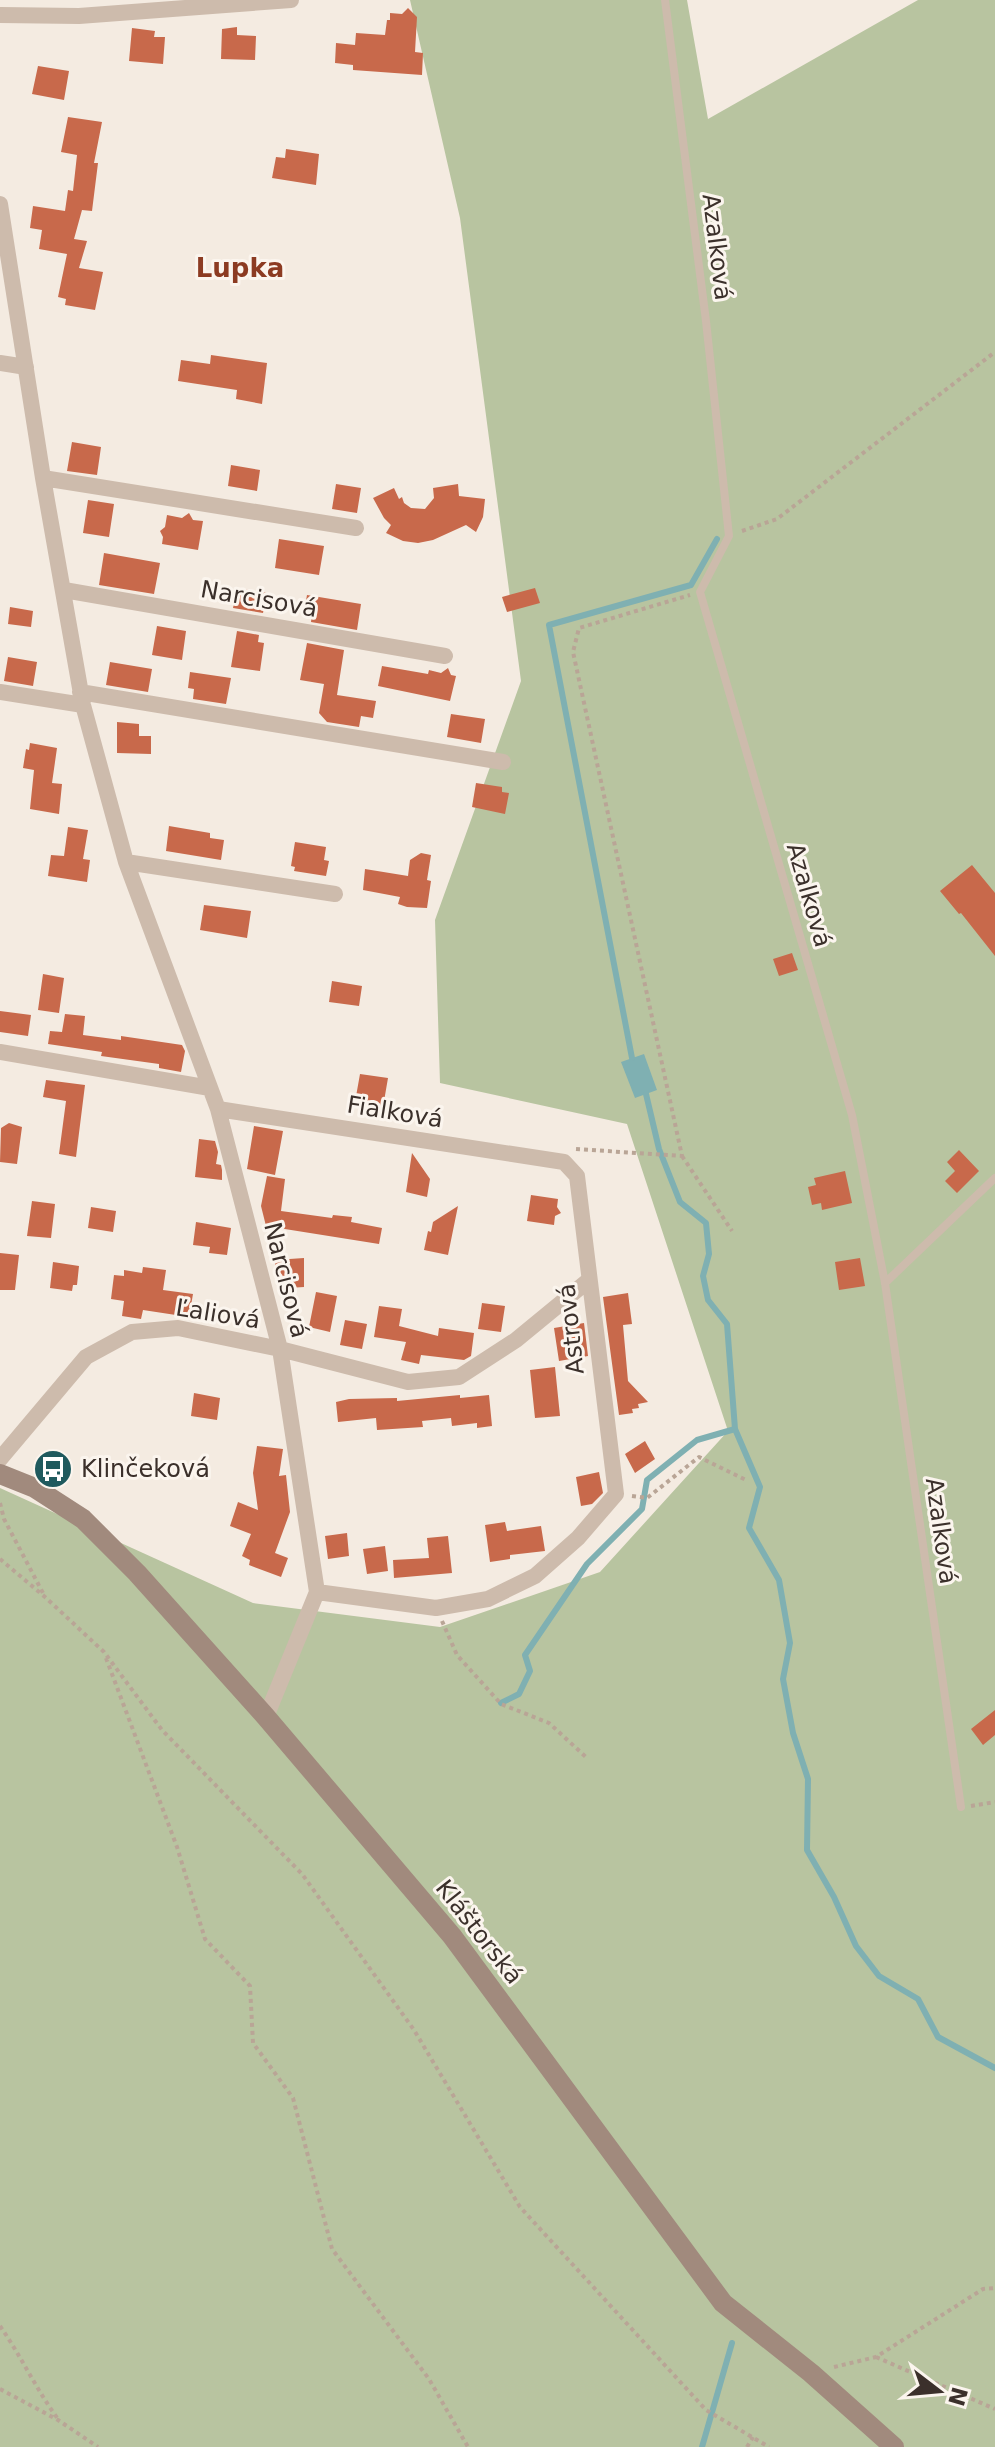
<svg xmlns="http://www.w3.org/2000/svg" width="995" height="2447" font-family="'DejaVu Sans',sans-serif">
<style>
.green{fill:#b8c4a0}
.water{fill:#7fb0b2}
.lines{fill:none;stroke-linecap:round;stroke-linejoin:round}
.stream{stroke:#7fb0b2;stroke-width:6}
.building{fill:#c8694b}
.path{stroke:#b9a596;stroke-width:4;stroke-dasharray:4 4;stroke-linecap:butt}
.lane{stroke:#cdbbac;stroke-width:8}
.street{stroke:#cdbbac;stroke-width:16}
.secondary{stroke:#a18a7d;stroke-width:20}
.labels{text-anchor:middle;stroke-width:6;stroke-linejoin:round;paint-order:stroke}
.street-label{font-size:24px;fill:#3b302b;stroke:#fbf5ee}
.poi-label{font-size:24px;fill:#3b302b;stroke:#fbf5ee;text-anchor:start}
.neighbourhood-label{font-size:26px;font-weight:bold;fill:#8c3b22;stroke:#fbf5ee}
</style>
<rect width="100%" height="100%" fill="#f4ebe1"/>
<path class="green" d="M410 0H687L708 119 918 0H995V2447H0V1488L253 1603 440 1627 600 1572 728 1431 627 1124 440 1083 435 920 521 681 460 218Z"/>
<path class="water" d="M644 1054 657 1090 635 1098 621 1062Z"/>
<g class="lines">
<path class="stream" d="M632 1058 549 625 691 585 717 539
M646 1094 659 1149 680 1202 706 1223 709 1254 703 1276 708 1300 727 1324 735 1429 760 1487 749 1528 779 1580 790 1643 783 1679 793 1733 808 1779 807 1850 834 1897 856 1946 879 1976 918 1999 938 2037 995 2068
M501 1703 519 1694 530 1671 525 1655 587 1564 642 1509 647 1480 697 1440 735 1429
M702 2447 732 2343"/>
</g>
<path class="building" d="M408 8 417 17 415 52 423 53 422 75 353 70V65L335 63 336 43 355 45 356 33 385 35 387 20H390V13L402 14Z
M237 27V35L256 36 255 60 221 59 222 29Z
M132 28 155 31 154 37H165L163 64 129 61Z
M38 66 69 71 64 100 32 94Z
M68 117 102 122 94 163H98L92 211 82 210 74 239 87 241 79 268 103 272 95 310 65 305 66 299 58 297 67 254 39 249 42 230 30 228 33 206 65 211 68 190 73 191 77 155 61 152Z
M286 149 319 154 316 185 272 178 276 157 285 158Z
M211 355 267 363 262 404 236 399 237 390 178 381 181 360 210 364Z
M72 442 101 447 97 475 67 471Z
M231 465 260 470 257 491 228 486Z
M336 484 361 488 357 513 332 509Z
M458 484 459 496 485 499 483 517 476 532 466 525 433 540 418 543 403 541 386 533 391 525 384 518 373 498 394 488 399 499 402 497 404 503 411 508 425 509 434 498 433 488Z
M88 500 114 504 109 537 83 533Z
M189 513 193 520 203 521 198 550 162 544 163 537 160 531 165 527 167 515 182 518Z
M279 539 324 546 319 575 275 568Z
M104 553 160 563 154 594 99 585Z
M237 588 267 593 263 613 233 608Z
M535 588 540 603 507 612 502 597Z
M307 595 361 604 357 630 311 622 312 613 304 612Z
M10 607 33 611 31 627 8 624Z
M157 626 186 631 182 660 152 655Z
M237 631 259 635 258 642 264 643 260 671 231 667Z
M307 643 344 650 337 695 376 701 373 718 361 716 359 727 327 722 319 713 324 684 300 680Z
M8 657 37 662 33 686 4 681Z
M110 662 152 669 148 692 106 685Z
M382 666 428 674 429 670 441 673 448 668 451 675 456 676 450 701 378 686Z
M190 672 231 678 226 704 193 699 194 689 188 688Z
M451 714 485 719 481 743 447 737Z
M117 722 139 724V736H151V754L117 753Z
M30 743 57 748 52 783 62 784 59 814 30 809 34 770 23 768 26 749 29 750Z
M476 783 502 787V792L509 793 505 814 472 807Z
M169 826 210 833V838L224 840 221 860 166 851Z
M68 827 88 830 83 859 90 860 87 882 48 876 51 855 64 856Z
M295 842 326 847 324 860 329 861 326 876 294 871 295 867 291 866Z
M421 853 431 855 427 880 431 881 427 908 407 907 398 904 400 897 363 890 365 869 408 876 410 860Z
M972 865 995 893V956L961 913 959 914 940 891Z
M204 905 251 911 247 938 200 930Z
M792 953 798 970 779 976 773 959Z
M43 974 64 978 59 1013 38 1010Z
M332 981 362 986 359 1006 329 1002Z
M0 1011 31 1015 28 1036 0 1032Z
M65 1014 85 1016 83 1035 121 1040V1036L182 1045 185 1051 181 1072 159 1068V1064L101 1056 102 1052 48 1044 50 1031 62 1032Z
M360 1074 388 1078 383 1107 355 1102Z
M46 1080 85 1085 76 1157 59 1154 66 1101 43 1097Z
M9 1123 22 1127 17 1164 0 1162 1 1128Z
M254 1126 283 1131 275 1175 247 1169Z
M199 1139 215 1141 218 1152 216 1164 221 1165 222 1170V1180L195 1177Z
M959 1150 979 1171 957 1193 945 1181 955 1171 947 1162Z
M412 1153 430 1179 427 1197 406 1192Z
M845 1171 852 1203 822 1210 821 1203 812 1205 808 1187 816 1185 814 1178Z
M267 1176 285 1179 281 1211 332 1218 333 1215 352 1217 351 1222 382 1228 379 1244 266 1226 261 1206Z
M531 1195 558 1199 557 1207 561 1213 555 1216 554 1225 527 1221Z
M32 1201 55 1204 51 1238 27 1236Z
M458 1206 448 1255 424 1250 428 1231 431 1232 433 1222Z
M91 1207 116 1211 113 1232 88 1228Z
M196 1222 231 1228 227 1255 209 1253 210 1247 193 1245Z
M0 1253 19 1255 15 1290H0Z
M304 1258V1287L288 1288 283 1284H277L275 1260Z
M860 1258 865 1286 839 1290 835 1262Z
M53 1262 79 1266 77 1285H73L72 1291 50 1288Z
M143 1267 166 1270 163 1290 193 1294 189 1317 143 1310 141 1319 122 1316 124 1301 111 1299 114 1275 124 1276V1270L142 1273Z
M316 1292 337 1296 330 1332 309 1327Z
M628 1293 632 1324 623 1325 628 1381 648 1402 638 1404 639 1408 632 1409 633 1413 619 1415 603 1297Z
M482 1303 505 1306 501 1332 478 1329Z
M379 1306 402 1309 399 1326 438 1336 439 1328 474 1333 471 1356 464 1360 421 1355 419 1364 401 1360 406 1342 374 1337Z
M345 1320 367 1324 362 1349 340 1345Z
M584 1323 588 1356 559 1361 554 1328Z
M555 1367 560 1416 535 1418 530 1370Z
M194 1393 220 1398 217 1420 191 1416Z
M460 1395V1398L489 1395 492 1426 477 1428V1423L452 1426 451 1418 422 1421 423 1427 377 1430 376 1418 338 1422 336 1402 349 1399 397 1398V1401Z
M645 1441 655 1459 635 1473 625 1454Z
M257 1446 283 1449 279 1476 286 1475 290 1512 275 1553 288 1558 281 1577 249 1565 250 1560 242 1556 251 1534 230 1526 238 1502 258 1510 253 1473Z
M599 1472 603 1493 592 1504 581 1506 576 1477Z
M505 1522 507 1531 541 1526 545 1551 510 1555V1559L490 1562 485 1525Z
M347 1533 349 1556 328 1559 325 1536Z
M448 1536 452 1573 394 1578 393 1560 429 1558 427 1538Z
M385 1546 388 1571 367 1574 363 1549Z
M995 1710V1735L983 1745 971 1729Z"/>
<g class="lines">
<path class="path" d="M742 531 777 519 995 352
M576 1149 682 1156 573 652 579 628 690 595
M682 1156 732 1231
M632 1496 647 1498 699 1457 746 1480
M0 1503 4 1519 44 1595
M0 1559 45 1597 104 1652 162 1730 302 1874 414 2030 520 2207 706 2410 769 2447
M442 1621 457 1655 501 1704 549 1723 587 1758
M106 1658 177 1847 205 1939 250 1986 253 2043 293 2098 332 2249 429 2379 468 2447
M971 1806 995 1802
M0 2326C21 2356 36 2389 58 2419
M876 2357 995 2409
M834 2367 876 2357 983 2289 995 2288
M0 2389 58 2420 98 2447
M747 2447 753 2437"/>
<path class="lane" d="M665 0 706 321 729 536 700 592 852 1115 885 1283 961 1807
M885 1283 995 1178"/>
<path class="street" d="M0 15 79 16 291 0
M0 204 43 478 83 705 126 862 218 1109 280 1349 317 1592 266 1717
M0 363 26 367
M43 478 356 528
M64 590 445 656
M0 692 83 705
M80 692 503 762
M126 862 335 894
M0 1052 210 1088
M218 1109 564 1162 577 1176 616 1494 578 1538 535 1576 488 1599 436 1608 317 1592
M0 1459 86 1357 132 1332 178 1328 280 1349 408 1382 459 1377 516 1340 589 1280"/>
<path class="secondary" d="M0 1474 35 1488 83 1519 137 1573 266 1717 452 1936 723 2303 811 2373 894 2447"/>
</g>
<defs>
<symbol id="bus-disc" viewBox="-11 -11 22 22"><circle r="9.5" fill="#1f5a5e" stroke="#fbf5ee"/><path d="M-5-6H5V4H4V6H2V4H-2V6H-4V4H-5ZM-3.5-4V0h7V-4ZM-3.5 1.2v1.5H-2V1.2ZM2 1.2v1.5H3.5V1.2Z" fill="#fff"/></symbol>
</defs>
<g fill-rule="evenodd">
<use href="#bus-disc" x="31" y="1447" width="44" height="44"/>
</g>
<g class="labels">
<g class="street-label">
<text transform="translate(717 247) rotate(83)" y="8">Azalková</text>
<text transform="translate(259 599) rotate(10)" y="8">Narcisová</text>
<text transform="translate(809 895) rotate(74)" y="8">Azalková</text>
<text transform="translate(395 1112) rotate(9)" y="8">Fialková</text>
<text transform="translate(286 1280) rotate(76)" y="8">Narcisová</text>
<text transform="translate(218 1314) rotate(9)" y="8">Ľaliová</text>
<text transform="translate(571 1329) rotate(-96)" y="8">Astrová</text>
<text transform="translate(941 1531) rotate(82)" y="8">Azalková</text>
<text transform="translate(479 1932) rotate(52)" y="8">Kláštorská</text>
</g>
<g class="poi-label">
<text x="81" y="1477">Klinčeková</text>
</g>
<g class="neighbourhood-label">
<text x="240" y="277">Lupka</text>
</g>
</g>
<g transform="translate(939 2391) rotate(106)" stroke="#fbf5ee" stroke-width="6" paint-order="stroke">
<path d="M0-6L14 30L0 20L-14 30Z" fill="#3b302b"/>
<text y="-12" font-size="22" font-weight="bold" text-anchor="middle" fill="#3b302b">N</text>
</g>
</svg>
